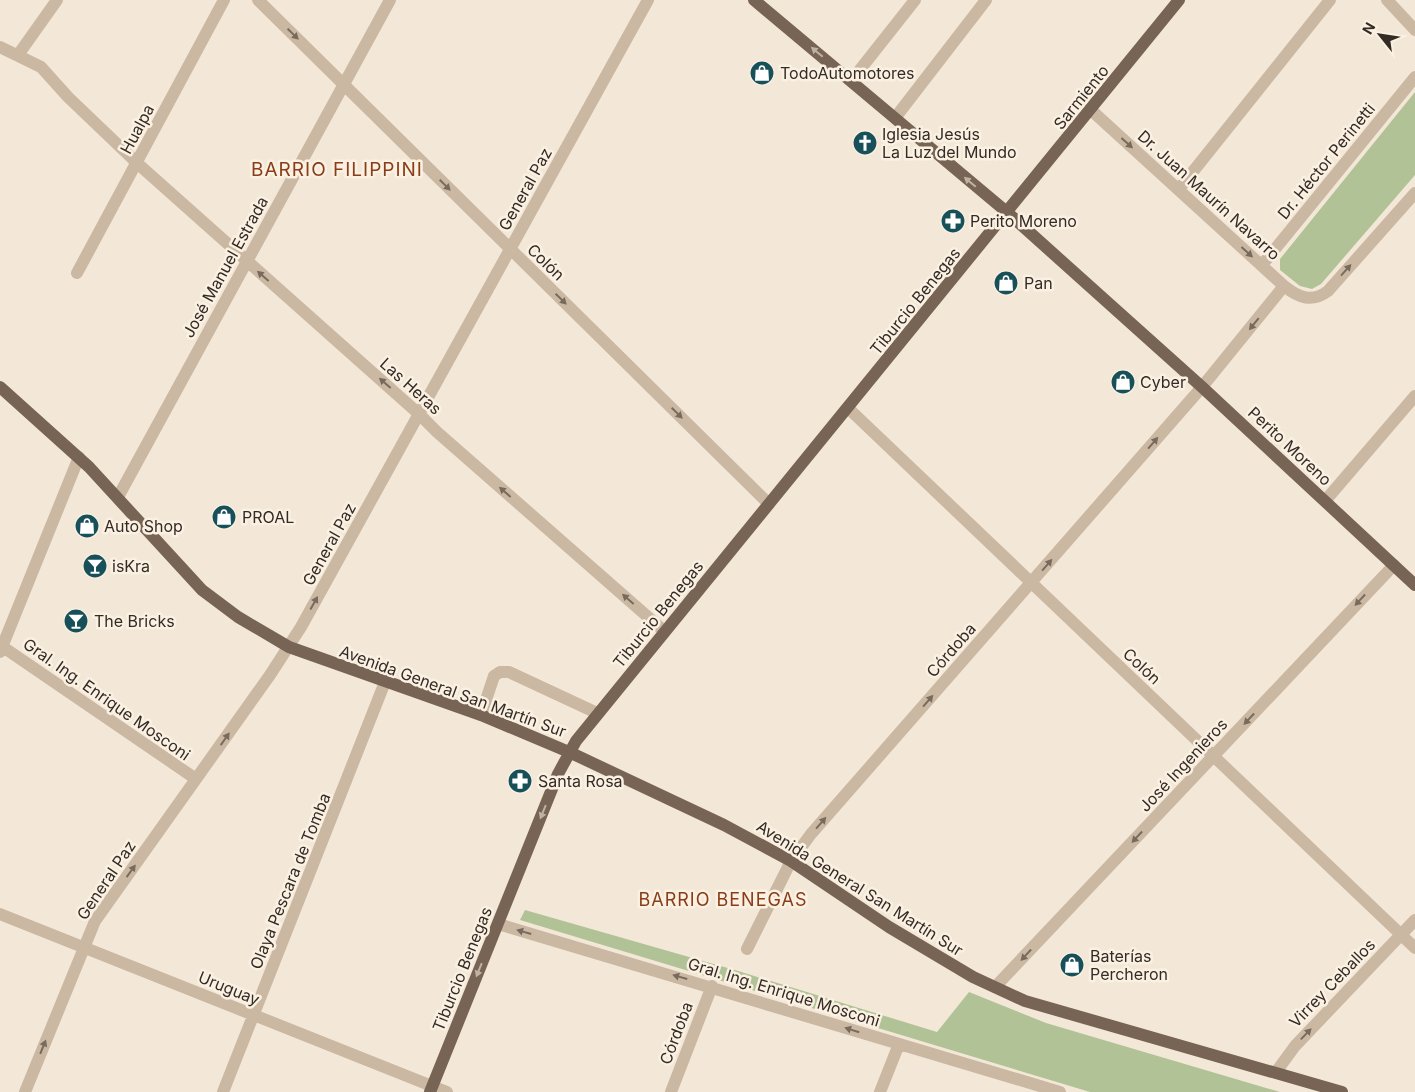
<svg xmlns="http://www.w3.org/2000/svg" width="1415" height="1092" font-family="Inter,sans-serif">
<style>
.green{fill:#b0c296}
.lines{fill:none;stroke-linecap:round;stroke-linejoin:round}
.minor{stroke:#cbb8a2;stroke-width:12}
.major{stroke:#786455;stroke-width:12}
.oneway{fill:#786a5d}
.oneway2{fill:#c0b2a3}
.labels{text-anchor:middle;stroke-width:5;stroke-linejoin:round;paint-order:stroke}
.poi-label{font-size:16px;fill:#352b25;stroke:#faf1e3;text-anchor:start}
.street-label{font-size:16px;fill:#352b25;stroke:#faf1e3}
.neighbourhood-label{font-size:18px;letter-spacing:1px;fill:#8a3d19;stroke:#faf1e3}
.quarter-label{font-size:19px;letter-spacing:1px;fill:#8a3d19;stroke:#faf1e3}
</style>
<rect width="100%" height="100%" fill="#f3e8d7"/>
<path class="green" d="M1415 92V175L1321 284 1312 289 1300 286 1280 270V259Z
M525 910 738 971 937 1032 969 992 1046 1023 1280 1092H1090L520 920Z"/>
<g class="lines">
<path class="minor" d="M258 0 769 504
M1387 0 1415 30
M0 47 41 67 68 97 137 163 419 414 437 432 664 631
M18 55 57 0
M851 81 915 0
M1091 110 1284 286C1299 298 1312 303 1328 291L1415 193
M895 118 986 0
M1179 189 1330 0
M1262 265 1415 77
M77 273 224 0
M848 408 1415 948
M118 497 390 0
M1325 501 1415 396
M0 645 196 779
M0 652 79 457
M481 715 494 676 500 672H509L597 713
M0 914 447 1092
M498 924 1060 1092
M747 949 791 861 811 834 1202 387 1284 286
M995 987 1394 565
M1276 1072 1295 1046 1415 920
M25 1092 95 921 270 675 301 627 648 0
M223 1092 385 682
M671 1092 712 986
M880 1092 899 1044"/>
<path class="major" d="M754 0 1008 213 1202 387 1415 585
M0 387 89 467 202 590 238 617 289 647 481 715 569 752 724 825 791 861 889 927 973 977 1025 1001 1342 1092
M430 1092 558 774 576 741 1179 0"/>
</g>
<defs><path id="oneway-solid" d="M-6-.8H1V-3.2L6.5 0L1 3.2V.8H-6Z" transform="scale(1.25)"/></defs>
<g class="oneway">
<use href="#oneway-solid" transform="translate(293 34) rotate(44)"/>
<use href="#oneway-solid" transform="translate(1127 143) rotate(42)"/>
<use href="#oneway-solid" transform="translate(445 185) rotate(45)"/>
<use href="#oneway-solid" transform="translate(1247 252) rotate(42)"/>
<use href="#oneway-solid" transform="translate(1346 270) rotate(-48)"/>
<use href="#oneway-solid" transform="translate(263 276) rotate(-139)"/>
<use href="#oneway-solid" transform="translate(561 299) rotate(44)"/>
<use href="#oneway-solid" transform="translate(1254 324) rotate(129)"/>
<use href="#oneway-solid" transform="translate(385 383) rotate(-139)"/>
<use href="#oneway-solid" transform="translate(677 413) rotate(45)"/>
<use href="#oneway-solid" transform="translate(1153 443) rotate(-49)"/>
<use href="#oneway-solid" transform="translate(505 492) rotate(-139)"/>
<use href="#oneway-solid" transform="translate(1047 565) rotate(-49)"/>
<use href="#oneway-solid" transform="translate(628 599) rotate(-139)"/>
<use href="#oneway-solid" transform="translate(1360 600) rotate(133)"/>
<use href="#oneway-solid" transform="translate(314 603) rotate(-61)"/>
<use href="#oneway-solid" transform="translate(928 701) rotate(-49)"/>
<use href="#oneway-solid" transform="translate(1249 719) rotate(133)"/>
<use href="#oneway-solid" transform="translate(225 739) rotate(-55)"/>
<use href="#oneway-solid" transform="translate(821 823) rotate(-49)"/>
<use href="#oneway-solid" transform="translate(1137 837) rotate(133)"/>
<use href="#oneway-solid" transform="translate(131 871) rotate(-54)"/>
<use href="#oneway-solid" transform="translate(524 932) rotate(-164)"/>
<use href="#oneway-solid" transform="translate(1026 955) rotate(133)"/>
<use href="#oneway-solid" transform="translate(680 977) rotate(-164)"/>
<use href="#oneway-solid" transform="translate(852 1030) rotate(-163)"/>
<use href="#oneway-solid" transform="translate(1306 1034) rotate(-46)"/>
<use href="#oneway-solid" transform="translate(43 1047) rotate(-68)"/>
</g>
<g class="oneway2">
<use href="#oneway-solid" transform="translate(817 52) rotate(-140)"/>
<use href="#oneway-solid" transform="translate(970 182) rotate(-140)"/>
<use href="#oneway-solid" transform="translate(543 812) rotate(112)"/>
<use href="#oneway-solid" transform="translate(479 970) rotate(112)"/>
</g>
<defs>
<symbol id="shop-disc" viewBox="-11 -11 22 22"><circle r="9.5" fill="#185059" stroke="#faf1e3"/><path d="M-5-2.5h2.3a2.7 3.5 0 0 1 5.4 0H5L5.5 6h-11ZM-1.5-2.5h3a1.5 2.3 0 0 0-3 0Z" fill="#fff"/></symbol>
<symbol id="church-disc" viewBox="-11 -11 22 22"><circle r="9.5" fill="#185059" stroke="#faf1e3"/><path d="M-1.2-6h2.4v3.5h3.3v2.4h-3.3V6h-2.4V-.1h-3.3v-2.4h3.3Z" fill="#fff"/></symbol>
<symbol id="pharmacy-disc" viewBox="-11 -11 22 22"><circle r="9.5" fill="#185059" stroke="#faf1e3"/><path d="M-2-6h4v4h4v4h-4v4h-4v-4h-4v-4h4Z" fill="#fff"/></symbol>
<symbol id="bar-disc" viewBox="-11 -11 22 22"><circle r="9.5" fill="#185059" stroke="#faf1e3"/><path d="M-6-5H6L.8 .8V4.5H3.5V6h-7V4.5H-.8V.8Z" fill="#fff"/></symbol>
</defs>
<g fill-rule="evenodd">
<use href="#shop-disc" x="748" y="59" width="28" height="28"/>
<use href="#church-disc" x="851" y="129" width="28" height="28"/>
<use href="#pharmacy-disc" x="939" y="207" width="28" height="28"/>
<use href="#shop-disc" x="992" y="269" width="28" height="28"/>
<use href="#shop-disc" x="1109" y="368" width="28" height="28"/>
<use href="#shop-disc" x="210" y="503" width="28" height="28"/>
<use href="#shop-disc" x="73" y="512" width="28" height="28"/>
<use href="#bar-disc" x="81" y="552" width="28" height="28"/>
<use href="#bar-disc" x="62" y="607" width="28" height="28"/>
<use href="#pharmacy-disc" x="506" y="767" width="28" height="28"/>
<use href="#shop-disc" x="1058" y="951" width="28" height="28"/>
</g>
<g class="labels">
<g class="poi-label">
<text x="780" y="79">TodoAutomotores</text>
<text x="882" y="140">Iglesia Jesús<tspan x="882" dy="18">La Luz del Mundo</tspan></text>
<text x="970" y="227">Perito Moreno</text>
<text x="1024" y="289">Pan</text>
<text x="1140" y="388">Cyber</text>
<text x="242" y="523">PROAL</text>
<text x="104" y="532">Auto Shop</text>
<text x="112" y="572">isKra</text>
<text x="94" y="627">The Bricks</text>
<text x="538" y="787">Santa Rosa</text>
<text x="1090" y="962">Baterías<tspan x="1090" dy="18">Percheron</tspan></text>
</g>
<g class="street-label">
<text transform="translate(1081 97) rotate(-51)" y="6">Sarmiento</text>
<text transform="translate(137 129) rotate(-62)" y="6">Hualpa</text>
<text transform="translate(1326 161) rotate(-51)" y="6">Dr. Héctor Perinetti</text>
<text transform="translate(525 189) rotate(-61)" y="6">General Paz</text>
<text transform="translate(1209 195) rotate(42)" y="6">Dr. Juan Maurín Navarro</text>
<text transform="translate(546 262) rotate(44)" y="6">Colón</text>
<text transform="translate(225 267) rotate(-61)" y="6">José Manuel Estrada</text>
<text transform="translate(915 301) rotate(-51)" y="6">Tiburcio Benegas</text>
<text transform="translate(411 386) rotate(42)" y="6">Las Heras</text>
<text transform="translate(1290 446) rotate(43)" y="6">Perito Moreno</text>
<text transform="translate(329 544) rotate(-61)" y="6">General Paz</text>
<text transform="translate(658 614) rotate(-51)" y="6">Tiburcio Benegas</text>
<text transform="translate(951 650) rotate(-49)" y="6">Córdoba</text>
<text transform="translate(1142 666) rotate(43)" y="6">Colón</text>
<text transform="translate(453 691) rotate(20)" y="6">Avenida General San Martín Sur</text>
<text transform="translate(107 699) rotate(35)" y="6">Gral. Ing. Enrique Mosconi</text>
<text transform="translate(1183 765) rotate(-47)" y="6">José Ingenieros</text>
<text transform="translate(106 880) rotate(-56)" y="6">General Paz</text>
<text transform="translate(290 881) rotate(-68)" y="6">Olaya Pescara de Tomba</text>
<text transform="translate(860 888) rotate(32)" y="6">Avenida General San Martín Sur</text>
<text transform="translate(462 969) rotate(-68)" y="6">Tiburcio Benegas</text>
<text transform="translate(1332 983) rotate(-46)" y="6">Virrey Ceballos</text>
<text transform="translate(229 988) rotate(22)" y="6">Uruguay</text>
<text transform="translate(784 992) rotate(17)" y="6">Gral. Ing. Enrique Mosconi</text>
<text transform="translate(676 1033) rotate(-69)" y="6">Córdoba</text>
</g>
<g class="neighbourhood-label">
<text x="723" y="906">BARRIO BENEGAS</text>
</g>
<g class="quarter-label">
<text x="337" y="176">BARRIO FILIPPINI</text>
</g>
</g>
<g transform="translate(1380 35) rotate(300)" stroke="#faf1e3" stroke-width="4" paint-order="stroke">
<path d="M0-4L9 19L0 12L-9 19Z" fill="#352b25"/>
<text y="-8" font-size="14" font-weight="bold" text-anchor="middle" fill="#352b25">N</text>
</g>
</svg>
